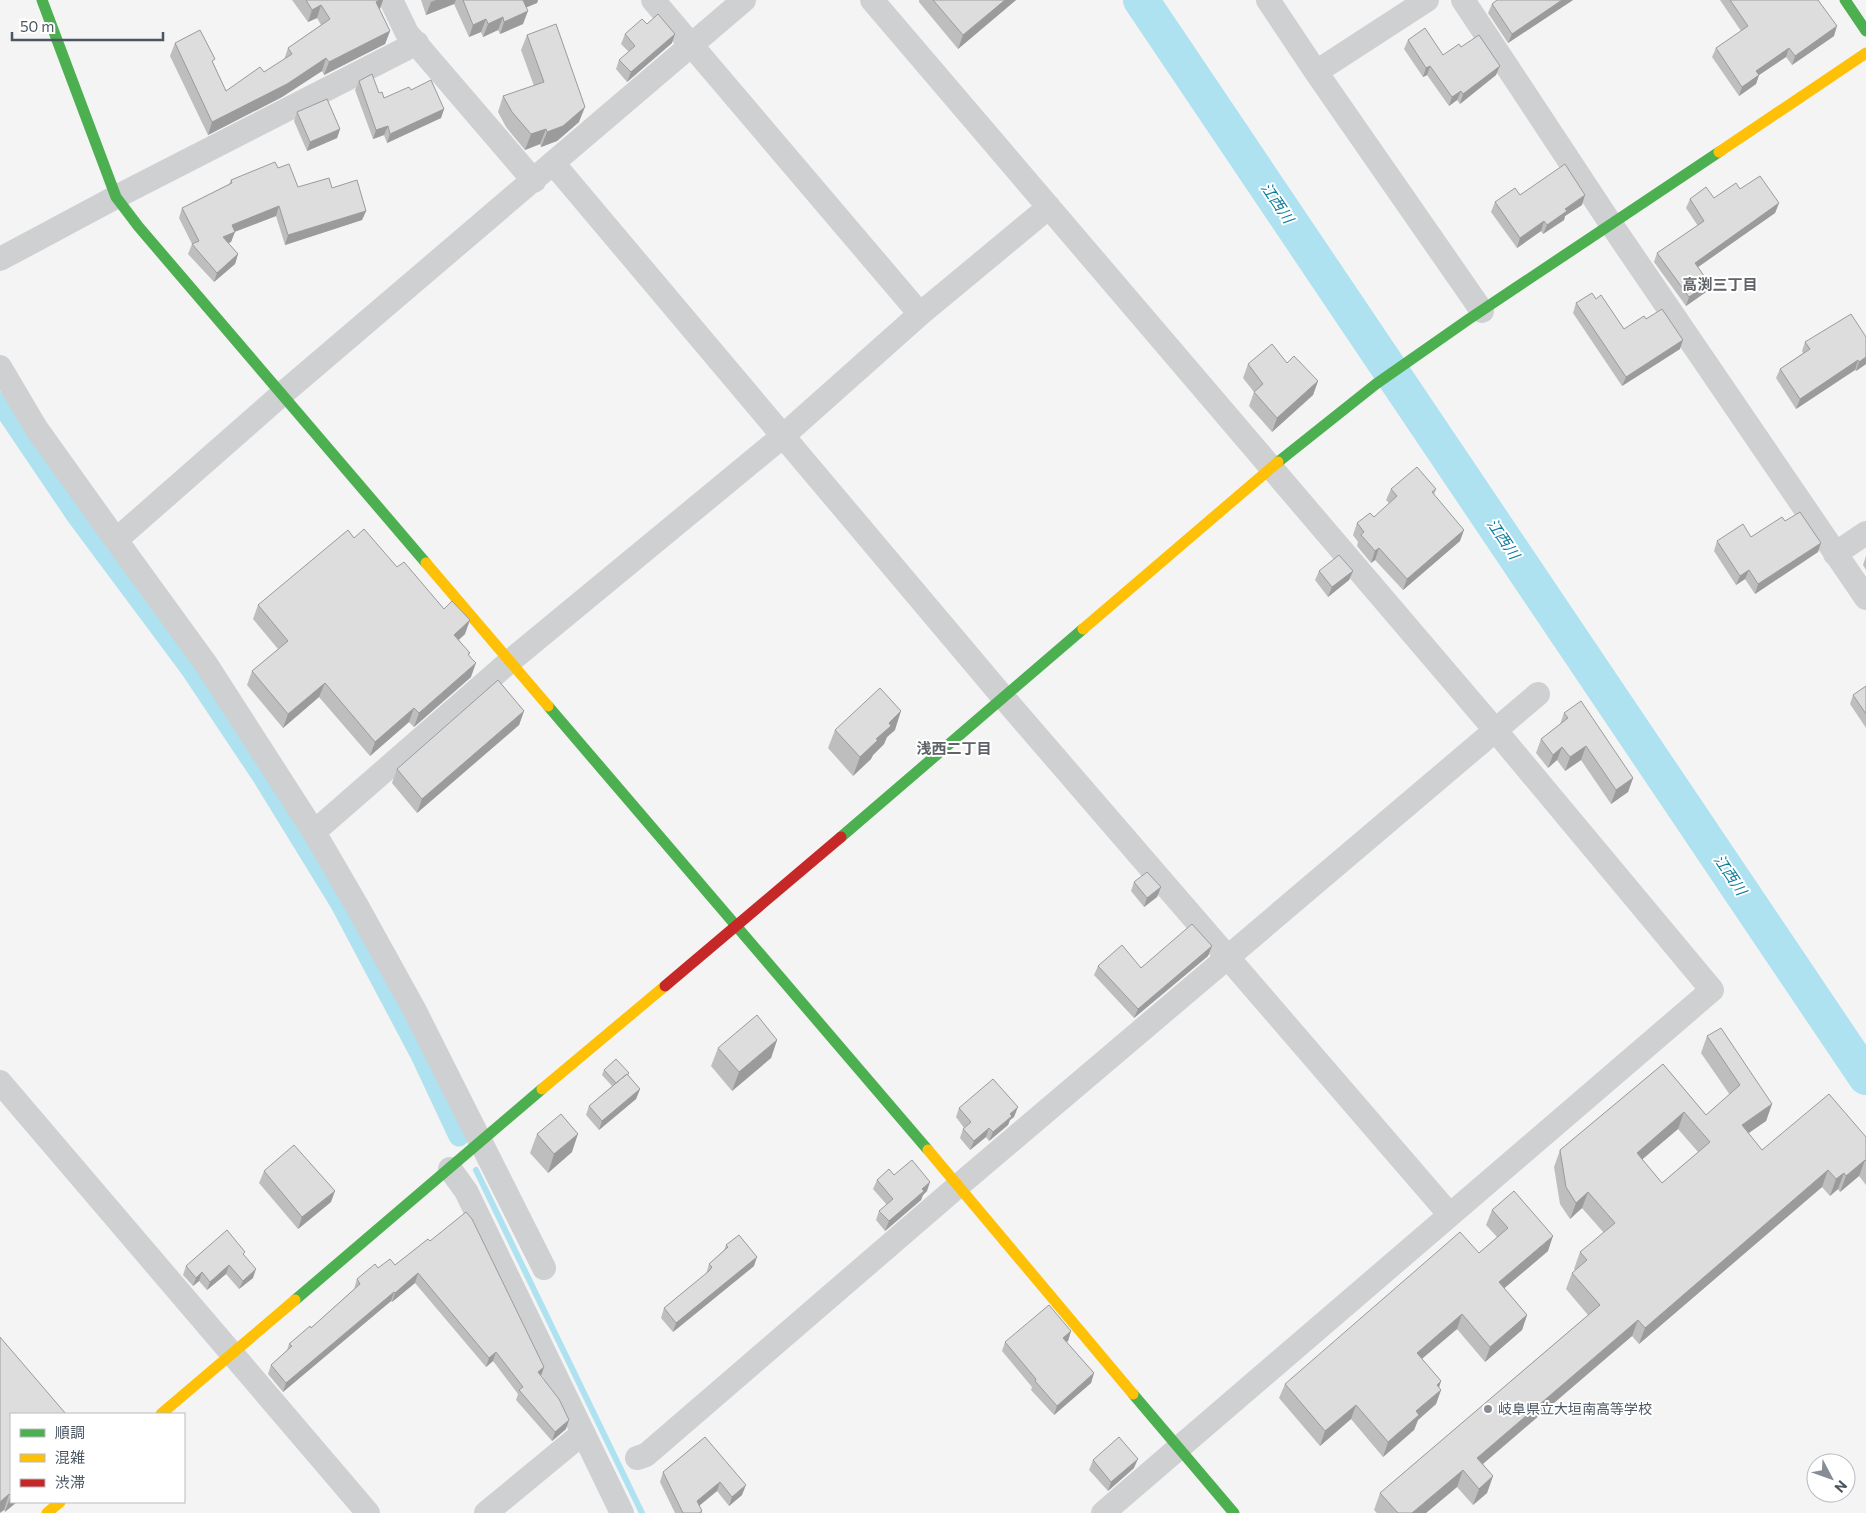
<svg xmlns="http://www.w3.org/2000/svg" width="1866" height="1513" font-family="Commissioner,'Noto Sans JP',sans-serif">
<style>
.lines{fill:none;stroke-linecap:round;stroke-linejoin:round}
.stream{stroke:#aee2f0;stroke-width:6}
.canal{stroke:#aee2f0;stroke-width:21}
.river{stroke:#aee2f0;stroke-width:36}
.street{stroke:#ced0d2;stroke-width:24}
.fast{stroke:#4caf50;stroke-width:11}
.slow{stroke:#ffc107;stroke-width:11}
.jam{stroke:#c62828;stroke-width:11}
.wall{fill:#bebebf;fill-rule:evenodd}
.shaded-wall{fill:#9b9b9b}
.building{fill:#ddddde;stroke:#9b9b9b;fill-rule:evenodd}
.poi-dot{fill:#868d94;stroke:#fff;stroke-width:2}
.labels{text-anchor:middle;stroke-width:4;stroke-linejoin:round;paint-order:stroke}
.poi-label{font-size:14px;fill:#4a5661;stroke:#fff;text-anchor:start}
.water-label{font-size:15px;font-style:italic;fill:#0c7c9b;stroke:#fff}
.neighbourhood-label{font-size:15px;font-weight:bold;fill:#5f6368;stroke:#fff}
</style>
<rect width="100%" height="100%" fill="#f4f4f4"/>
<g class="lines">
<path class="stream" d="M476 1170 642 1513"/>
<path class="canal" d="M0 402 77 516 191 669 263 777 341 904 421 1055 459 1136"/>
<path class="river" d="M1141 0 1866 1077"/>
<path class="street" d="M391 0 407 33 534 181
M653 0 920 314
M872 0 1496 731 1712 990 1103 1513
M1268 0 1316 72 1482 311
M1463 0 1611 224 1866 598
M1316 72 1427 0
M553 163 1003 697 1450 1215
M0 259 116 197 417 43
M0 367 36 428 116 540 281 395 744 0
M116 540 206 664 314 832 509 662 783 436 920 314 1049 207
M1835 554 1866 533
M314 832 357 906 414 1009 544 1268
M0 1082 368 1513
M450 1169 466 1191 622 1513
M637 1458 646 1455 958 1186 1538 694
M486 1513 577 1438 584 1434"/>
<path class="fast" d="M42 0 116 197 138 226 426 563
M1845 0 1866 31
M1278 462 1376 384 1469 319 1719 152
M548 706 928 1150
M841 837 1083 629
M295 1300 542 1089
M1133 1394 1234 1513"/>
<path class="slow" d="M1719 152 1866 53
M426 563 548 706
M1083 629 1278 462
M542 1089 665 986
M928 1150 1133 1394
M161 1414 295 1300
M47 1513 60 1502"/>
<path class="jam" d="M665 986 841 837"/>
</g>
<path class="wall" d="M292 0H383L379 9 390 31 385 44 324 75 322 71 282 97 208 135 170 56 175 43 213 63 226 91 264 72 284 60 288 48 321 25 317 18 308 22Z
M421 0H538L537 3 526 7 523 24 500 34 498 30 483 37 481 32 469 37 454 4 426 15Z
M919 0H1016L958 49 919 2Z
M1497 0H1573L1508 43 1488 13 1492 4Z
M1720 0H1818L1834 36 1792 65 1786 57 1759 75 1756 84 1739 96 1712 57 1716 48 1741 31Z
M647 24 672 43 627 82 616 69 619 60 629 52 621 44 625 34Z
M527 35 579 122 557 141 541 147 540 144 525 150 506 127 498 112 503 96 534 86 521 50Z
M1408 40 1443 55 1461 47 1496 75 1460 104 1457 100 1449 106 1427 75 1423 77 1404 49Z
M359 81 379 93 384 98 411 90 444 109 441 118 387 143 384 135 373 139 355 90Z
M297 112 340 129 337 138 307 151 294 121Z
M278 168 298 187 332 188 366 211 362 220 285 245 276 216 234 232 231 242 228 243 238 254 235 264 214 282 188 254 192 244 179 218 182 208 229 184 231 180Z
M1740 189 1779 203 1775 213 1698 267 1709 283 1706 292 1686 306 1654 262 1657 253 1698 226 1686 208 1690 199 1714 198Z
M1520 195 1582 205 1565 216 1564 220 1543 234 1541 231 1517 248 1491 212 1495 202Z
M1596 299 1624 329 1646 319 1680 349 1622 386 1573 313 1576 303Z
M1866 337V364L1856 371 1855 370 1796 409 1776 378 1780 369 1803 353 1802 351 1805 342Z
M1287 363 1318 381 1313 395 1272 432 1249 406 1254 392 1243 378 1248 364Z
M1391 489H1436L1434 495 1460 541 1403 590 1375 560 1371 563 1357 546 1358 542 1353 535 1357 523 1374 517 1389 503 1386 500Z
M1785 521 1818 552 1755 594 1745 579 1736 585 1714 551 1717 541 1751 537Z
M354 538 397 567 465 634 459 640 469 655 471 677 414 727 409 722 370 756 319 697 283 728 247 685 252 671 278 649 253 619 258 605Z
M1866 556V570L1863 565Z
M1319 571H1353L1349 580 1328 597 1315 580Z
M1866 686V728L1850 704 1853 695Z
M524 711 519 725 417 813 392 783 397 769Z
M1564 713 1633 778 1628 792 1611 804 1581 760 1565 771 1557 760 1548 768 1536 753 1541 739 1560 724Z
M835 730H895L887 737 884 744 873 755 871 759 853 776 828 748Z
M1134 882 1161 887 1157 897 1144 907 1131 891Z
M1212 946 1208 956 1134 1018 1094 975 1098 966 1141 968Z
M1707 1036 1772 1104 1766 1121 1748 1133 1762 1150 1866 1137V1185L1859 1176 1840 1192 1838 1189 1830 1196 1822 1187 1639 1344 1632 1336 1483 1464 1493 1476 1487 1493 1473 1505 1457 1487 1426 1513H1377L1374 1510 1380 1493 1588 1315 1566 1289 1572 1273 1575 1270 1574 1269 1580 1252 1604 1233 1582 1208 1570 1219 1560 1204 1554 1167 1560 1150 1663 1064 1706 1115 1730 1095 1701 1053ZM1678 1129 1698 1152 1662 1183 1642 1159Z
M777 1040 771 1058 732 1091 711 1066 718 1048Z
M604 1070 629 1073 628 1076 640 1089 636 1099 599 1130 586 1115 589 1106 612 1086 602 1075Z
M959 1108 1014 1117 1010 1120 1008 1125 989 1141 986 1137 970 1150 960 1138 963 1129 964 1128 956 1117Z
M537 1134 572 1152 548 1173 530 1153Z
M264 1171 331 1202 298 1229 259 1183Z
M894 1175 927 1191 923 1195 921 1200 885 1231 876 1220 879 1211 887 1205 873 1189 877 1180Z
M1492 1210 1548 1251 1504 1288 1527 1315 1522 1330 1485 1362 1457 1329 1422 1359 1441 1381 1439 1388 1441 1390 1436 1404 1418 1420 1414 1430 1383 1457 1351 1419 1320 1446 1279 1398 1285 1384 1479 1253 1497 1237 1486 1225Z
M428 1239 544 1367 541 1376 566 1429 552 1441 516 1400 518 1394 493 1361 486 1367 415 1283 392 1302 391 1301 283 1392 268 1374 271 1365 287 1350 289 1344 311 1328 354 1289 357 1279 378 1268 395 1265Z
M726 1245 754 1266 673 1332 661 1318 664 1308 706 1274 709 1264 724 1250Z
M244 1255 253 1278 239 1289 226 1274 207 1290 199 1281 193 1286 183 1275 186 1266Z
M1071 1331 1068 1341 1066 1342 1094 1373 1091 1383 1054 1415 1031 1390 1032 1387 1002 1351 1005 1342Z
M0 1337 11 1502 5 1512 4 1510Z
M705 1437 742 1495 729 1506 717 1491 699 1506 702 1511V1513H675L660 1482 663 1472Z
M1093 1460 1134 1468 1108 1491 1089 1470Z"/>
<path class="shaded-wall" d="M379 0H383L380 9 371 15 376 2Z
M436 0H456L454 4 426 15 431 2Z
M522 0H538L537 3 518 11Z
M1005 0H1016L958 49 963 35Z
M1562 0H1573L1508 43 1512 34Z
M321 5 317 18 308 22 312 10Z
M528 11 523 24 500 34 504 22Z
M503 17 498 30 483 37 488 24Z
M486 19 481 32 469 37 473 25Z
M1837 26 1834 36 1792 65 1795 56Z
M390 31 385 44 324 75 329 62Z
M675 34 672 43 627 82 631 72Z
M1789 48 1786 57 1759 75 1756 84 1739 96 1742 87 1756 71Z
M326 58 322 71 282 97 208 135 212 122Z
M1430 66 1427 75 1423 77 1426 68Z
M1500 66 1496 75 1460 104 1463 94Z
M1461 91 1457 100 1449 106 1452 97Z
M585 107 579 122 557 141 541 147 547 132Z
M444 109 441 118 387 143 390 134Z
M388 126 384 135 373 139 376 130Z
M340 129 337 138 307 151 310 142Z
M546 129 540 144 525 150 531 134Z
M1585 195 1582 205 1565 216 1564 220 1543 234 1547 225 1565 209Z
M1779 203 1775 213 1691 272 1695 263Z
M279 206 276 216 229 234 232 225Z
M366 211 362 220 285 245 288 235Z
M1544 221 1541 231 1517 248 1520 238Z
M235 232 231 242 220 246 223 237Z
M238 254 235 264 214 282 217 273Z
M1709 283 1706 292 1686 306 1689 297Z
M1683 340 1680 349 1622 386 1626 377Z
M1866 357V364L1856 371 1859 362Z
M1858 360 1855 370 1796 409 1800 399Z
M1318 381 1313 395 1272 432 1277 418Z
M1464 530 1460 541 1403 590 1407 579Z
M1821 543 1818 552 1755 594 1758 584Z
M1379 548 1375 560 1371 563 1375 551Z
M1749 570 1745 579 1736 585 1740 576Z
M1353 571 1349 580 1328 597 1332 587Z
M470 620 465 634 449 648 454 635Z
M476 663 471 677 414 727 419 713Z
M325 683 319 697 283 728 288 714Z
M414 708 409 722 370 756 375 742Z
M524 711 519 725 417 813 422 799Z
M901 711 895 730 887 737 884 744 873 755 871 759 853 776 860 757 876 739 889 723Z
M1586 746 1581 760 1565 771 1570 757Z
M1562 747 1557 760 1548 768 1553 755Z
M1633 778 1628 792 1611 804 1616 790Z
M1161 887 1157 897 1144 907 1147 898Z
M1212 946 1208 956 1134 1018 1138 1009Z
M777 1040 771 1058 732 1091 739 1072Z
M640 1089 636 1099 599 1130 602 1121Z
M1772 1104 1766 1121 1736 1142 1742 1125Z
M1018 1107 1014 1117 1010 1120 1008 1125 989 1141 993 1132 1010 1114Z
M1684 1112 1678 1129 1631 1169 1637 1153Z
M989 1128 986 1137 970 1150 974 1141Z
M578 1134 572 1152 548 1173 554 1154Z
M1865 1160 1859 1176 1840 1192 1846 1176Z
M1828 1170 1822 1187 1639 1344 1645 1328Z
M1844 1173 1838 1189 1830 1196 1836 1179Z
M930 1182 927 1191 923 1195 921 1200 885 1231 889 1221 922 1189Z
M335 1191 331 1202 298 1229 302 1217Z
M1588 1192 1582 1208 1570 1219 1576 1203Z
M1553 1236 1548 1251 1494 1297 1499 1282Z
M757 1257 754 1266 673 1332 676 1323Z
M229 1265 226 1274 207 1290 210 1282Z
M256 1269 253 1278 239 1289 243 1281Z
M202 1272 199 1281 193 1286 196 1278Z
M418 1273 415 1283 392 1302 395 1293Z
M394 1292 391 1301 283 1392 286 1383Z
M1462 1314 1457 1329 1412 1367 1417 1353Z
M1527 1315 1522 1330 1485 1362 1490 1347Z
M1638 1320 1632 1336 1471 1474 1477 1458Z
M1071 1331 1068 1341 1059 1348 1063 1338Z
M496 1352 493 1361 486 1367 489 1358Z
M544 1367 541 1376 538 1372Z
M1094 1373 1091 1383 1054 1415 1057 1406Z
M1441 1381 1437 1393 1441 1390 1436 1404 1418 1420 1414 1430 1383 1457 1388 1442 1416 1411 1437 1385Z
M1356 1405 1351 1419 1320 1446 1325 1431Z
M569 1420 566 1429 552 1441 555 1432Z
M1138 1459 1134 1468 1108 1491 1111 1482Z
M1463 1470 1457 1487 1426 1513H1412Z
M1493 1476 1487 1493 1473 1505 1479 1489Z
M720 1482 717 1491 694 1510 697 1501Z
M746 1485 742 1495 729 1506 732 1497Z
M9 1494 4 1510 0 1513V1502Z
M11 1495V1502H17L5 1512Z"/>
<path class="building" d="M306 0H379L376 2 390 31 329 62 326 58 287 84 212 122 175 43 200 30 215 59 212 61 226 91 260 67 264 72 292 54 288 48 330 19 321 5 312 10Z
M463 0H523L528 11 504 22 503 17 488 24 486 19 473 25Z
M933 0H1005L963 35Z
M1497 0H1562L1512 34 1492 4Z
M1730 0H1818L1837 26 1795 56 1789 48 1756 71 1759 75 1742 87 1716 48 1748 26Z
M658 14 675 34 631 72 619 60 635 46 625 34 642 19 647 24Z
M556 24 585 107 563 126 547 132 546 129 531 134 512 112 503 96 544 82 527 35Z
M1425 28 1443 55 1459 44 1461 47 1479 35 1500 66 1463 94 1461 91 1452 97 1430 66 1426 68 1408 40Z
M372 74 379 93 382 92 384 98 409 87 411 90 431 80 444 109 390 134 388 126 376 130 359 81Z
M327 99 340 129 310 142 297 112Z
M275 162 278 168 289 164 298 187 329 178 332 188 357 180 366 211 288 235 279 206 232 225 235 232 223 237 238 254 217 273 192 244 199 241 182 208 232 183 231 180Z
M1565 164 1585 195 1565 209 1567 211 1547 225 1544 221 1520 238 1495 202 1515 188 1520 195Z
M1760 176 1779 203 1695 263 1709 283 1689 297 1657 253 1704 221 1690 199 1706 187 1714 198 1736 183 1740 189Z
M1592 293 1596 299 1601 295 1624 329 1644 316 1646 319 1662 309 1683 340 1626 377 1576 303Z
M1851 314 1866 337V357L1859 362 1858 360 1800 399 1780 369 1810 349 1805 342Z
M1272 344 1287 363 1294 356 1318 381 1277 418 1254 392 1263 384 1248 364Z
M1417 467 1436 489 1432 492 1464 530 1407 579 1379 548 1375 551 1361 535 1364 532 1357 523 1370 513 1374 517 1397 496 1391 489Z
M1800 512 1821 543 1758 584 1749 570 1740 576 1717 541 1743 524 1751 537 1782 517 1785 521Z
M364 529 397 567 404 562 444 609 452 601 470 620 454 635 470 653 468 654 471 658 476 663 419 713 414 708 375 742 325 683 288 714 252 671 288 641 258 605 348 530 354 538Z
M1339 555 1353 571 1332 587 1319 571Z
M498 680 524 711 422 799 397 769Z
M1866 686V714L1853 695Z
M880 688 901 711 889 723 891 726 876 739 878 740 860 757 835 730Z
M1581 701 1633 778 1616 790 1586 746 1570 757 1562 747 1553 755 1541 739 1568 718 1564 713Z
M1147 872 1161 887 1147 898 1134 882Z
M1192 924 1212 946 1138 1009 1098 966 1122 945 1141 968Z
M757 1015 777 1040 739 1072 718 1048Z
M1721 1028 1772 1104 1742 1125 1762 1150 1829 1094 1866 1137V1161L1865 1160 1846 1176 1844 1173 1836 1179 1828 1170 1645 1328 1638 1320 1477 1458 1493 1476 1479 1489 1463 1470 1412 1513H1398L1380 1493 1600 1305 1572 1273 1587 1260 1580 1252 1615 1223 1588 1192 1576 1203 1566 1187 1560 1150 1663 1064 1706 1115 1740 1085 1707 1036ZM1684 1112 1710 1142 1662 1183 1637 1153Z
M616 1059 629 1073 627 1075V1074L616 1083 604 1070Z
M627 1074 640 1089 602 1121 589 1106Z
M993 1079 1018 1107 1010 1114 1012 1116 993 1132 989 1128 974 1141 963 1129 971 1122 959 1108Z
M561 1114 578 1134 554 1154 537 1134Z
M294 1145 335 1191 302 1217 264 1171Z
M912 1160 930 1182 922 1189 924 1191 889 1221 879 1211 893 1199 877 1180 889 1169 894 1175Z
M1514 1191 1553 1236 1499 1282 1527 1315 1490 1347 1462 1314 1417 1353 1441 1381 1437 1385 1441 1390 1416 1411 1419 1415 1388 1442 1356 1405 1325 1431 1285 1384 1460 1232 1479 1253 1508 1228 1492 1210Z
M466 1212 472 1219 544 1367 538 1372 559 1399 569 1420 555 1432 519 1390 523 1387 496 1352 489 1358 418 1273 395 1293 394 1292 286 1383 271 1365 292 1346 289 1344 310 1326 311 1328 360 1284 357 1279 375 1264 378 1268 390 1259 395 1265 428 1239 430 1241Z
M227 1230 245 1252 243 1254 256 1269 243 1281 229 1265 210 1282 202 1272 196 1278 186 1266Z
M739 1235 757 1257 676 1323 664 1308 709 1271 712 1267 709 1264 728 1247 726 1245Z
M1049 1305 1071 1331 1063 1338 1094 1373 1057 1406 1035 1381 1036 1379 1005 1342Z
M0 1337 66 1414H11V1496L9 1494 0 1502Z
M705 1437 746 1485 732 1497 720 1482 697 1501 702 1511 699 1513H683L663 1472Z
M1119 1437 1138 1459 1111 1482 1093 1460Z"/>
<circle class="poi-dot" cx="1488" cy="1409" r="5"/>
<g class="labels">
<g class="poi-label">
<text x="1498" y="1414">岐阜県立大垣南高等学校</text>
</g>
<g class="water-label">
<text transform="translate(1277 203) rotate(56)" y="5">江西川</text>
<text transform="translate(1503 539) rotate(56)" y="5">江西川</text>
<text transform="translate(1730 875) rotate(56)" y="5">江西川</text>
</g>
<g class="neighbourhood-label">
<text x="1720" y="290">高渕三丁目</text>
<text x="954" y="754">浅西二丁目</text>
</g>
</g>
<rect x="10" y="1413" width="175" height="90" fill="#ffffff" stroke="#b7bbc0"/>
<rect x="20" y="1429" width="25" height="8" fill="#4caf50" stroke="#b7bbc0"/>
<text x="55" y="1438" font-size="15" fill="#4a5661">順調</text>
<rect x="20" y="1454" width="25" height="8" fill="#ffc107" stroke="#b7bbc0"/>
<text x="55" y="1463" font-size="15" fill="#4a5661">混雑</text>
<rect x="20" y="1479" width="25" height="8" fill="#c62828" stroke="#b7bbc0"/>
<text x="55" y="1488" font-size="15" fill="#4a5661">渋滞</text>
<g transform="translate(1831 1478) rotate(131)"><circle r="24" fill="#ffffff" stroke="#b7bbc0"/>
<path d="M0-4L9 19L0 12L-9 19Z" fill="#868d94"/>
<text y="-8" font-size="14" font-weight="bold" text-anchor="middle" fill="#4a5661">N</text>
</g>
<path d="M12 32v8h151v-8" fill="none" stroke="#4a5661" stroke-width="2.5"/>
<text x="20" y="32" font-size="15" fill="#4a5661" stroke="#ffffff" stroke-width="4" paint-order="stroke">50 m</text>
</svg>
